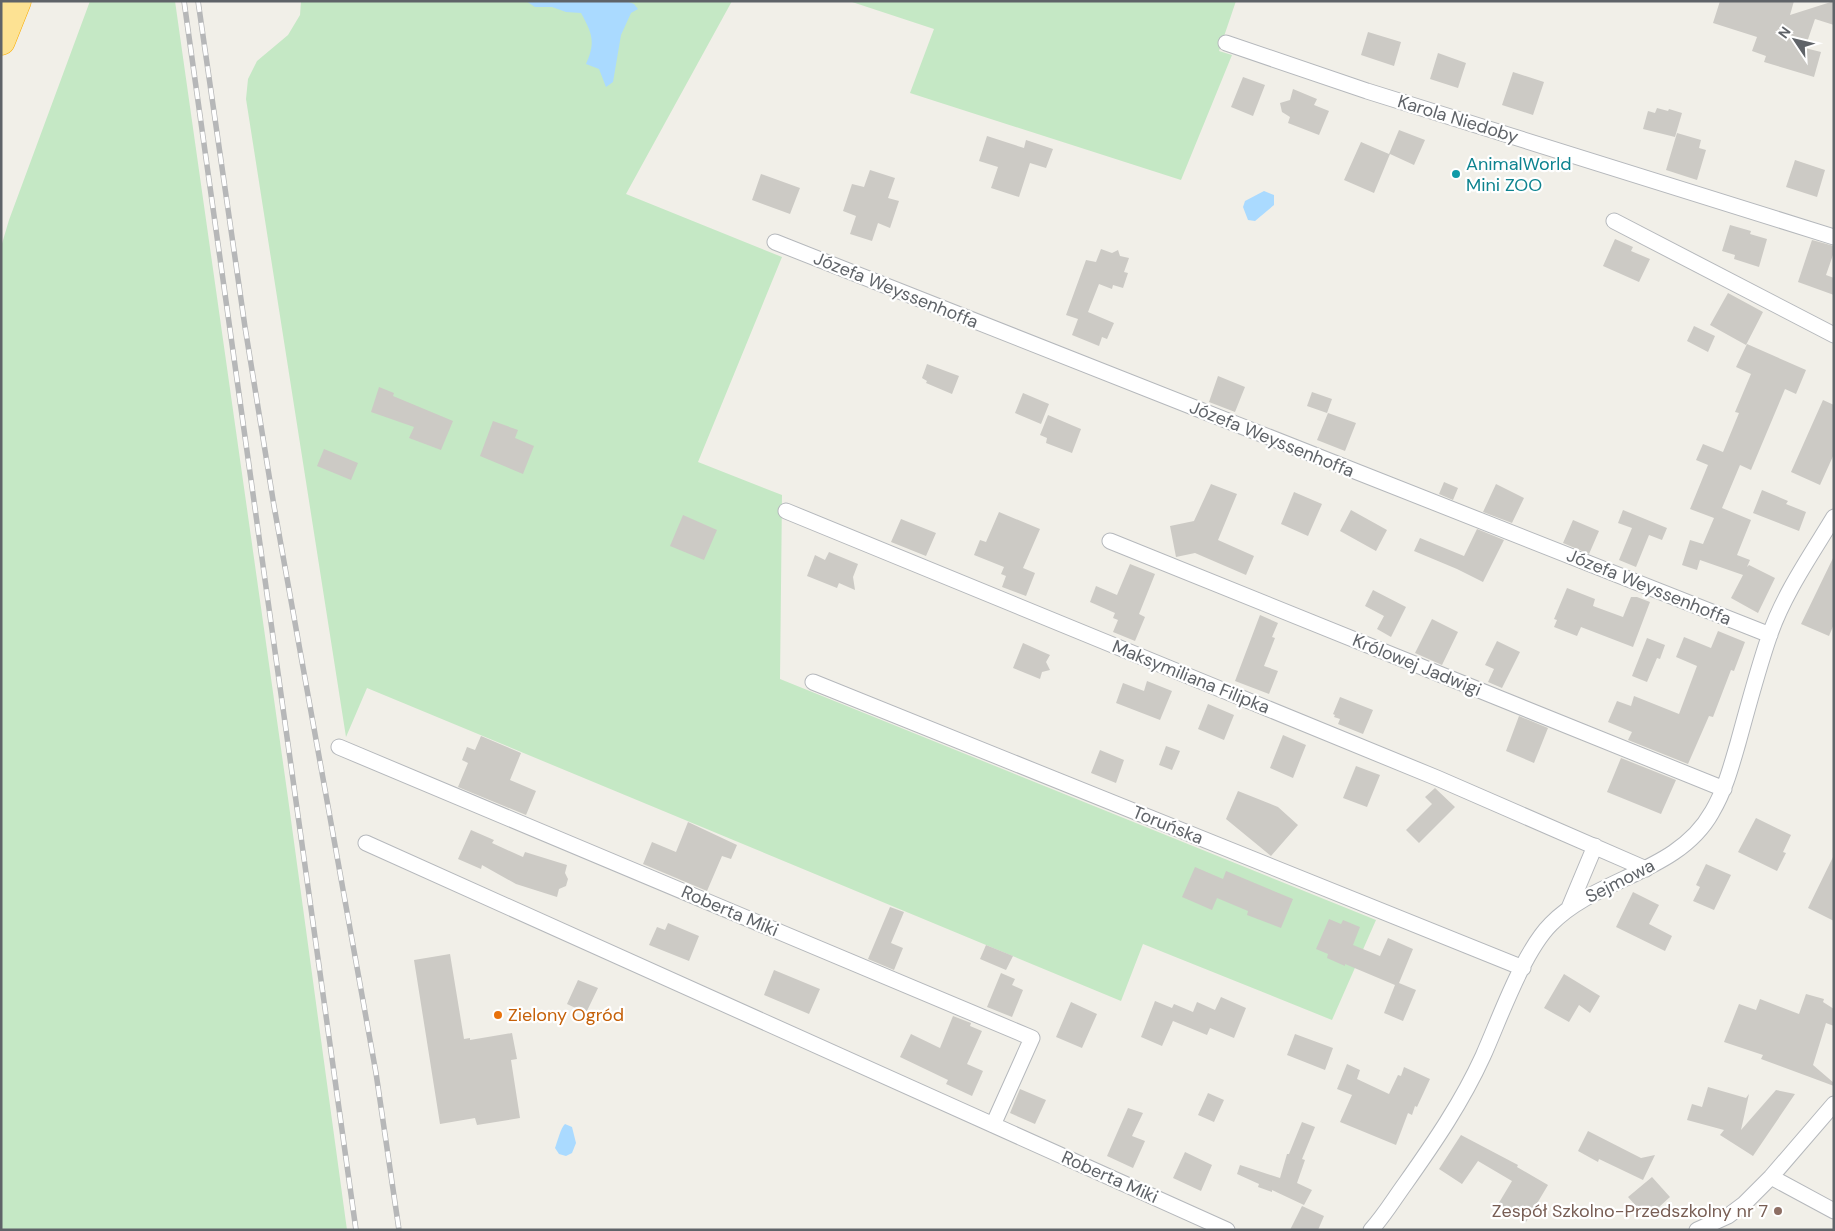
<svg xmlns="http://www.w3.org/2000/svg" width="1835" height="1231" font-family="'DM Sans',sans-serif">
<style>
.green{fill:#c5e8c5}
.water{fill:#aadaff}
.building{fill:#cccac5}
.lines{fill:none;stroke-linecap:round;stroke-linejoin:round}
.street-casing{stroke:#b5b8bc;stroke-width:17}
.highway-casing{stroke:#f9ab00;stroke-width:29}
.street{stroke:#fff;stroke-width:15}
.highway{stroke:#fde293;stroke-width:28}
.rail-casing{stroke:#b6b7b8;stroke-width:5.5}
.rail{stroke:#fff;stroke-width:4;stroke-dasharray:11;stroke-linecap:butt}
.culture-dot{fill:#0f9aa8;stroke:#fff;stroke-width:2}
.food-dot{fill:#e8710a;stroke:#fff;stroke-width:2}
.education-dot{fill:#8d6e63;stroke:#fff;stroke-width:2}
.labels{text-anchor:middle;stroke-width:4.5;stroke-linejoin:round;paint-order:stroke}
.street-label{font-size:18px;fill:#5f6368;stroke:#fff}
.culture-label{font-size:18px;fill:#0d838f;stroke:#fff;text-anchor:start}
.food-label{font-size:18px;fill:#c56008;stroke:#fff;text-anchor:start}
.education-label{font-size:18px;fill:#785e54;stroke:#fff;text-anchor:end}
</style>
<rect width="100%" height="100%" fill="#f1efe8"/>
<path class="green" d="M90 1H175L288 798 347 1230H1V247L9 220Z
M301 1H732L626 194 782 257 698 462 782 495 780 679 1376 920 1332 1020 1143 944 1121 1001 367 688 346 737 246 99 248 79 257 61 288 35 300 15Z
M849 1H1236L1219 51 1232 55 1181 180 910 93 934 29Z"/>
<path class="water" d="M526 1H626L634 4 638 9 631 13 621 35 613 82 606 87 599 69 586 64C596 42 592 33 581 13L566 12 552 7H535Z
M1264 191 1274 195V205L1255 221 1248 220 1243 207 1245 201Z
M565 1124 572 1127 576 1143 572 1153 566 1156 559 1154 555 1148C557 1143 561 1127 565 1124Z"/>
<path class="building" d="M1720 1H1794L1790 15 1834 1V25L1815 19 1805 48 1821 52 1814 77 1764 62 1766 56 1752 51 1757 37 1713 23Z
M1368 32 1401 42 1394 66 1361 55Z
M1438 53 1466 63 1458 88 1430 79Z
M1513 72 1544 82 1533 115 1502 105Z
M1243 77 1265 85 1253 116 1231 107Z
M1293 89 1317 99 1314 105 1329 111 1319 135 1288 123 1290 117 1282 112 1280 103 1290 100Z
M1657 108 1668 111 1669 109 1682 113 1675 137 1643 129 1648 111 1655 113Z
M1399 130 1425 140 1414 165 1390 154 1374 193 1344 180 1361 142 1389 154Z
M1677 133 1701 140 1699 148 1706 150 1697 180 1666 170Z
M987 136 1024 148 1026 140 1053 149 1046 168 1030 163 1019 197 991 188 998 167 979 161Z
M1795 160 1825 170 1817 197 1786 187Z
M870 170 895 178 888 198 899 201 890 228 878 223 872 241 850 234 856 216 843 211 852 184 864 187Z
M761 174 800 188 790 214 752 200Z
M1730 225 1751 231 1750 234 1767 239 1759 267 1734 259 1735 255 1722 251Z
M1615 239 1633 247 1631 251 1650 259 1639 282 1603 266Z
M1812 240 1834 246V252L1826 275 1834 278V295L1798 282Z
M1101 249 1112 253 1118 250 1120 256 1129 258 1124 272 1128 273 1123 288 1113 285 1112 289 1099 284 1088 312 1114 323 1107 339 1102 337 1099 346 1072 335 1078 319 1066 315 1086 260 1096 262Z
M1728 293 1763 312 1746 345 1710 325Z
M1694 326 1715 336 1708 352 1687 341Z
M1747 344 1806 370 1796 394 1785 389 1751 470 1740 465 1722 508 1751 520 1737 555 1750 560 1747 567 1749 565 1775 578 1758 613 1731 598 1743 575 1700 560 1697 570 1682 565 1690 540 1703 544 1714 518 1690 509 1708 465 1696 460 1703 444 1723 452 1739 413 1735 412 1751 374 1736 367Z
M927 364 959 376 952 394 926 383 927 381 922 378Z
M1218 376 1245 387 1235 412 1209 402Z
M379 387 394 393 393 396 453 421 441 450 409 438 414 427 371 412Z
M1312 392 1332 399 1327 413 1307 406Z
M1023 393 1049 404 1041 424 1015 413Z
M1823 400 1834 405V454L1820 485 1791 472Z
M1328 413 1356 423 1345 451 1317 440Z
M1048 415 1081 429 1072 453 1046 443 1047 438 1040 435Z
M493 421 518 430 515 438 534 446 523 474 480 456Z
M324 449 358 463 351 480 317 466Z
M1444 482 1458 488 1453 500 1439 494Z
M1211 484 1237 494 1218 540 1254 556 1246 575 1195 553 1176 557 1170 526 1194 521Z
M1496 484 1524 498 1512 523 1483 512Z
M1762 490 1788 501 1786 504 1806 512 1799 531 1753 513Z
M1294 492 1322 504 1308 536 1281 524Z
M1351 510 1387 530 1376 551 1340 531Z
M1623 510 1667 528 1662 540 1649 535 1636 567 1619 560 1632 528 1618 523Z
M999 512 1040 529 1023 568 1035 573 1026 596 1002 587 1006 576 1001 574 1004 567 974 555 980 540 986 542Z
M683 515 717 530 704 560 670 546Z
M901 519 936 533 926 556 891 542Z
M1573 520 1599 531 1589 554 1563 543Z
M1477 529 1504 540 1483 582 1457 569 1414 551 1420 538 1464 556Z
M829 552 858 564 853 577 855 590 839 583 837 588 807 576 815 555 825 560Z
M1834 556V624L1829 636 1801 624Z
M1130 564 1155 574 1139 614 1145 617 1135 641 1113 632 1118 620 1113 618 1115 613 1090 602 1096 586 1117 595Z
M1567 588 1595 599 1593 606 1623 617 1631 597H1637L1650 602 1633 647 1581 627 1577 636 1554 627 1557 620 1554 619Z
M1373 590 1406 607 1391 637 1377 629 1384 616 1365 606Z
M1260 615 1278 623 1272 637 1275 638 1264 666 1278 671 1269 694 1235 681Z
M1432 619 1458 632 1442 665 1415 653Z
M1718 631 1745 642 1734 671 1731 670 1713 717 1709 716 1688 764 1628 740 1632 732 1608 722 1617 701 1631 706 1634 696 1679 714 1697 666 1676 657 1684 637 1711 648Z
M1647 638 1665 645 1660 659 1657 658 1647 682 1632 676Z
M1497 641 1520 652 1502 688 1488 682 1494 669 1485 665Z
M1023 643 1050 655 1046 662 1050 670 1042 672 1040 679 1013 668Z
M1147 681 1172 691 1160 720 1116 703 1123 683 1144 691Z
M1340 697 1373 710 1363 734 1338 724 1340 719 1334 717 1335 715 1333 714Z
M1208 704 1234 715 1224 740 1198 729Z
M1519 716 1548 728 1534 763 1506 751Z
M1283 735 1306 745 1293 778 1270 768Z
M481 736 521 753 510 780 536 791 526 815 458 787 468 763 462 760 467 747 475 750Z
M1166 746 1180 751 1172 770 1159 765Z
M1100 750 1124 760 1116 783 1091 773Z
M1621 758 1676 780 1661 814 1607 792Z
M1356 766 1380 775 1367 807 1343 798Z
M1435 788 1455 807 1419 843 1406 830 1432 804 1425 797Z
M1238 791 1278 807 1298 825 1271 856 1226 819Z
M1756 818 1791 835 1783 852 1786 853 1777 871 1738 852Z
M688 822 737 845 731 859 722 856 707 891 643 864 652 842 676 852Z
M471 830 494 840 492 843 523 857 525 852 567 865 565 873 568 879 566 886 559 889 557 897 516 884 482 865 481 869 458 859Z
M1834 855V921L1808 908Z
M1706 864 1731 875 1714 910 1693 901 1700 887 1696 885Z
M1195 867 1223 879 1226 871 1293 899 1281 928 1247 915 1248 911 1217 898 1212 910 1182 897Z
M1633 892 1659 905 1649 924 1672 936 1665 951 1616 927Z
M890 907 904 912 891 943 903 948 894 970 868 959Z
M1329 919 1341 924 1343 920 1360 927 1353 945 1380 956 1388 938 1413 949 1399 983 1416 990 1403 1021 1384 1013 1395 985 1345 964V966L1327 958 1328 954 1316 949Z
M668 923 699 936 689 961 649 945 657 927 665 930Z
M986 945 1013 956 1006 970 980 959Z
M450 954 464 1039 470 1038V1040L512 1033 517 1059 511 1060 520 1118 477 1125 475 1118 440 1124 414 960Z
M774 970 820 989 809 1014 764 995Z
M1001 973 1015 979 1012 985 1023 990 1012 1017 987 1007Z
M1564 974 1600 996 1590 1013 1579 1005 1569 1022 1544 1008Z
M578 980 598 988 586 1013 567 1004Z
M1806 994 1824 999 1823 1002 1834 1009V1026L1826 1023 1813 1065 1834 1083V1086L1761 1059 1763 1055 1724 1042 1739 1004 1756 1010 1760 999 1799 1014Z
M1221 997 1246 1008 1234 1038 1210 1028 1207 1035 1173 1021 1162 1046 1141 1037 1155 1001 1172 1008 1174 1004 1193 1012 1197 1002 1215 1010Z
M1071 1002 1097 1014 1082 1048 1056 1037Z
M953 1016 971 1023 970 1026 982 1031 967 1064 983 1071 972 1096 946 1084 948 1080 900 1057 911 1034 940 1048Z
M1295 1034 1333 1048 1325 1070 1287 1055Z
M1347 1064 1360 1070 1357 1079 1389 1094 1398 1075 1401 1076 1404 1067 1430 1079 1417 1107 1415 1106 1412 1115 1408 1113 1396 1145 1340 1122 1352 1095 1337 1089Z
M1708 1087 1746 1098 1749 1094 1741 1130 1776 1090 1795 1094 1753 1156 1720 1135 1724 1130 1687 1120 1692 1104 1702 1107Z
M1020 1089 1046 1100 1035 1124 1010 1113Z
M1208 1093 1224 1100 1214 1122 1198 1115Z
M1128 1108 1143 1113 1132 1136 1145 1141 1133 1168 1107 1156Z
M1302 1122 1315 1127 1302 1159 1305 1160 1297 1183 1312 1190 1304 1205 1272 1190V1192L1258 1187 1259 1184 1237 1174 1240 1165 1280 1178 1287 1154H1289Z
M1588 1131 1641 1158 1655 1155 1643 1180 1599 1159 1598 1162 1578 1151Z
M1461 1135 1518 1165 1517 1167 1548 1185 1526 1222 1497 1206 1512 1181 1478 1161 1462 1184 1439 1169Z
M1185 1152 1212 1165 1201 1191 1173 1178Z
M1652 1177 1670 1197 1647 1218 1628 1197Z
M1302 1206 1324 1216 1318 1230H1290Z"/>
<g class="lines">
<defs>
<path id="street" d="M1226 43 1367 91 1834 237
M1614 221 1834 335
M775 242 1770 635
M786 511 1437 778 1646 869
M1110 541 1724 789
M813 682 1523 968
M339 747 1032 1038 993 1125
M366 843 1227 1230
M1569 908 1595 846
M1771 1177 1834 1211
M1371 1230C1384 1216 1394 1199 1405 1184 1434 1143 1462 1102 1483 1056 1500 1018 1523 952 1551 924 1597 877 1678 873 1712 812 1725 790 1731 767 1738 743 1748 707 1757 672 1769 637 1783 595 1811 555 1834 517
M1697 1230 1728 1216 1744 1204 1771 1177 1834 1104"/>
<path id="highway" d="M1 41 17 1"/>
</defs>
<use href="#street" class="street-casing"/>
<use href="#highway" class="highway-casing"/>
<use href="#street" class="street"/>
<use href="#highway" class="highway"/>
<defs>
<path id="rail" d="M184 1 356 1230
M198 1 245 327 274 506 376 1073 399 1230"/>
</defs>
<use href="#rail" class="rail-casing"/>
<use href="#rail" class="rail"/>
</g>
<circle class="culture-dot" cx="1456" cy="174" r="5"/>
<circle class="food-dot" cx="498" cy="1015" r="5"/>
<circle class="education-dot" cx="1778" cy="1211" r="5"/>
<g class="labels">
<g class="street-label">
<text transform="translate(1458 119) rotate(17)" y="6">Karola Niedoby</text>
<text transform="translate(896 290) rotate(22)" y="6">Józefa Weyssenhoffa</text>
<text transform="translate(1272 439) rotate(22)" y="6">Józefa Weyssenhoffa</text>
<text transform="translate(1649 587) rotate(22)" y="6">Józefa Weyssenhoffa</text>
<text transform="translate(1417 665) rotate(22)" y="6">Królowej Jadwigi</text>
<text transform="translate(1191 677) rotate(22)" y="6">Maksymiliana Filipka</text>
<text transform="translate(1168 825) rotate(22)" y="6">Toruńska</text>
<text transform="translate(1620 881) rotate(-27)" y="6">Sejmowa</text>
<text transform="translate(730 911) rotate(23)" y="6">Roberta Miki</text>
<text transform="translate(1110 1177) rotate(24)" y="6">Roberta Miki</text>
</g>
<g class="culture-label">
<text x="1466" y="170">AnimalWorld<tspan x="1466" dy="21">Mini ZOO</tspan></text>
</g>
<g class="food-label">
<text x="508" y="1021">Zielony Ogród</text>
</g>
<g class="education-label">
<text x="1768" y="1217">Zespół Szkolno-Przedszkolny nr 7</text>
</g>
</g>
<rect width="1835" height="1231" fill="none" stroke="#5f6368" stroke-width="5"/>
<g transform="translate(1795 40) rotate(305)" stroke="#ffffff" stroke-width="4" paint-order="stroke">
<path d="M0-4L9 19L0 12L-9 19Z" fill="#5f6368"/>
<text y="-8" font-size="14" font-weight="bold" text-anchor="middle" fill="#5f6368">N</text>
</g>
</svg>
